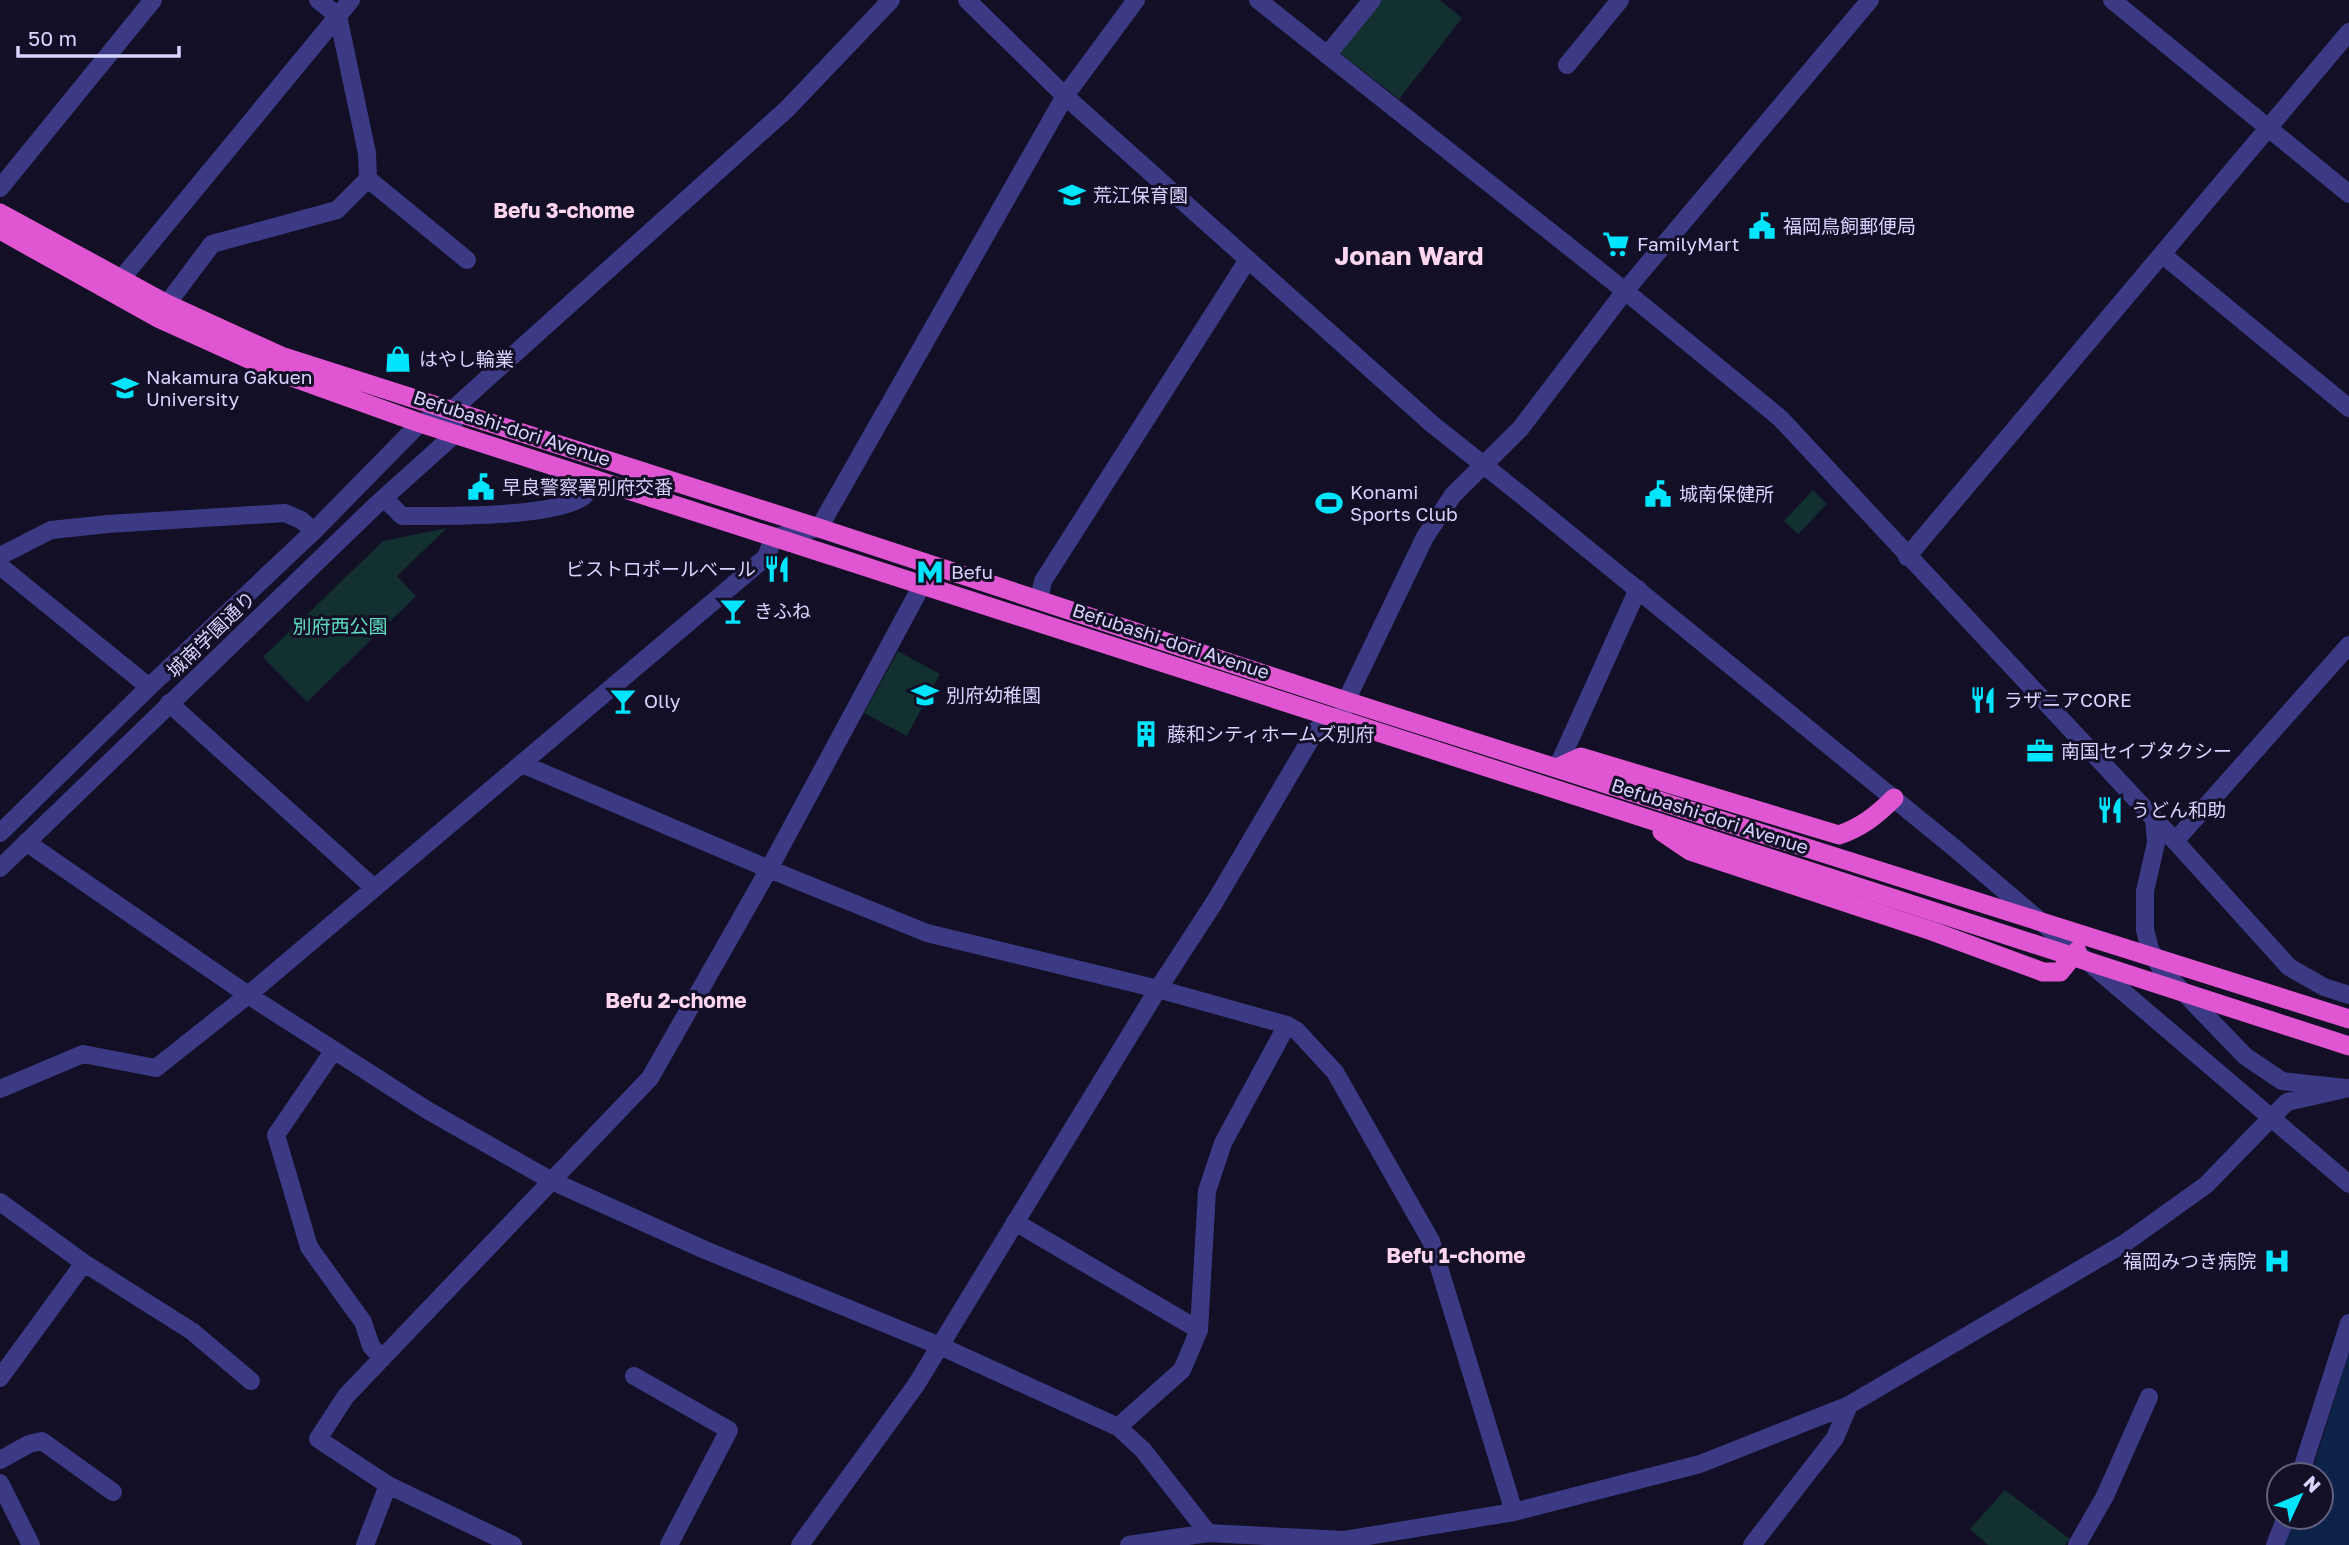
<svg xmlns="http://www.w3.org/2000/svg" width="2349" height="1545" font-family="'Golos Text','Noto Sans JP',sans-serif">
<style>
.green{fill:#12302f}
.water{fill:#0c2248}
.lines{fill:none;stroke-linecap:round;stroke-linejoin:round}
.minor{stroke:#3d3a85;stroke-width:18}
.tertiary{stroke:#3d3a85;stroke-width:18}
.trunk{stroke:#e055d1;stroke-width:19}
.trunk-bridge{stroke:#e055d1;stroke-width:19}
.labels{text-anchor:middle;stroke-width:6;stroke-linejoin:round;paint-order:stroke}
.poi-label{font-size:19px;fill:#d9d4ff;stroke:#130f26;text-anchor:start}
.street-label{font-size:19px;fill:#d9d4ff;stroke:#130f26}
.park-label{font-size:19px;fill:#5fe0c0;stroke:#130f26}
.neighbourhood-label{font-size:21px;font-weight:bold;fill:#ffd6f0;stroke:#130f26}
.district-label{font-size:26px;font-weight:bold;fill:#ffd6f0;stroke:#130f26}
</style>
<rect width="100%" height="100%" fill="#130f26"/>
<path class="green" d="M1381 0H1440L1462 18 1399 99 1340 53Z
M1813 490 1827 504 1798 534 1784 521Z
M447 528 397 576 416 596 307 702 263 657 383 541Z
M898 651 940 674 907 736 864 713Z
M2005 1490 2070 1539 2065 1545H1988L1970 1529Z"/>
<path class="water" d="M2349 1352V1545H2283L2294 1517H2321V1475H2311Z"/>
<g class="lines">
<path class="minor" d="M318 0 338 16 367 153 368 179 467 260
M2112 0 2349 194
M1327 55 1372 0
M1567 65 1620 0
M0 188 153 0
M2163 255 2349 408
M167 304 212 244 337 210 368 179
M384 498 402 516C443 516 551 518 583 497 588 493 592 484 595 479
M0 556 51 530 108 524 285 513 301 520 314 531
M1907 557 2349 32
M0 566 149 687
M1039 600 1043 581 1247 261
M2349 645 2175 841 2289 967 2324 987 2349 995
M169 703 373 887
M522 764 769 869 927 933 1158 989 1287 1025 1297 1031 1335 1072 1431 1241 1514 1512 1344 1540 1208 1533 1129 1545
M1557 768 1638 589
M2154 818 2156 843 2145 891V930L2150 949 2161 969 2245 1056 2282 1081 2346 1088
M26 842 248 995 427 1110 552 1181 705 1250 940 1346 1118 1427 1143 1450 1208 1533
M334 1050 276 1135 309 1247 363 1322 371 1346 382 1359
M0 1089 83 1054 156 1068 248 995 766 557 774 537 819 528 1065 96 1136 0
M0 1202 84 1263 193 1332 251 1381
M1015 1222 1199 1330
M634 1376 729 1430 669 1545
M0 1378 84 1263
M1118 1427 1182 1370 1199 1330 1207 1191 1223 1143 1287 1025
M0 1460 29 1444 42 1441 113 1492
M2300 1475 2349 1323
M1514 1512 1700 1464 1849 1405 2125 1243 2206 1185 2271 1118
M365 1545 388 1485
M513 1545 388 1485 318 1439 346 1396 650 1078 769 869 922 585
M1752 1545 1835 1438 1849 1405
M2077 1545 2105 1496 2149 1397
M2275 1545 2286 1517"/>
<path class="tertiary" d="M967 0 1065 96 1432 424 1525 498 1952 846 2349 1184
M1258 0 1625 291 1780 418 2175 841
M122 278 351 0
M0 833 149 687 314 531 420 423 451 411 787 109 891 0
M0 868 375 506 455 434 453 422
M2271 1118 2287 1102 2349 1088
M0 1483 31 1545
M800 1545 916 1385 1158 989 1214 903 1316 730 1341 719 1346 701 1425 537 1453 495 1520 429 1625 291 1870 0"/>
<path class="trunk" d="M0 213 167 304 281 356 819 528 1346 701 1788 842
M0 230 158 318 275 371 420 423 1784 863
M1557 768 1581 757 1839 835C1862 827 1877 815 1894 798
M1662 832 1690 851 1932 931 2043 972H2060L2077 951"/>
<path class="trunk-bridge" d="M1788 842 2349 1019
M1784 863 2349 1046"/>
</g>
<defs>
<symbol id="school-bare" viewBox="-9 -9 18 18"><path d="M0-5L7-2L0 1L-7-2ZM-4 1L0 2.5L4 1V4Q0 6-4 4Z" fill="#00e5ff" stroke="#130f26" stroke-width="2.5" paint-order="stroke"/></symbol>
<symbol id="civic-bare" viewBox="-9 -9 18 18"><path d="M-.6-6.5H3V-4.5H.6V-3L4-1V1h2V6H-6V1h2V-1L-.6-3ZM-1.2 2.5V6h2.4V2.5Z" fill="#00e5ff" stroke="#130f26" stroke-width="2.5" paint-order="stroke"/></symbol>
<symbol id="supermarket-bare" viewBox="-9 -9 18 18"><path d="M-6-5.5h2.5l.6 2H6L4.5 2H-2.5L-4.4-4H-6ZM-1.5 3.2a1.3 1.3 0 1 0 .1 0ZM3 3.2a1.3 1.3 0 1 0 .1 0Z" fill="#00e5ff" stroke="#130f26" stroke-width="2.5" paint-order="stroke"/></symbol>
<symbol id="shop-bare" viewBox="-9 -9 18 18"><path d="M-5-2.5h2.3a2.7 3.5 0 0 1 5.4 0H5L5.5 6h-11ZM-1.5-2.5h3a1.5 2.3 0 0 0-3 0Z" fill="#00e5ff" stroke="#130f26" stroke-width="2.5" paint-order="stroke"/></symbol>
<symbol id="university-bare" viewBox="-9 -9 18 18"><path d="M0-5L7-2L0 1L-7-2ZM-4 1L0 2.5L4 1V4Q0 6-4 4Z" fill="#00e5ff" stroke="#130f26" stroke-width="2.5" paint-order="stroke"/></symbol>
<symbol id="stadium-bare" viewBox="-9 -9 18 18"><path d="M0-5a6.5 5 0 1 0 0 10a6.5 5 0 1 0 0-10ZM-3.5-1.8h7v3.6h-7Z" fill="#00e5ff" stroke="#130f26" stroke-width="2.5" paint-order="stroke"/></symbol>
<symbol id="restaurant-bare" viewBox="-9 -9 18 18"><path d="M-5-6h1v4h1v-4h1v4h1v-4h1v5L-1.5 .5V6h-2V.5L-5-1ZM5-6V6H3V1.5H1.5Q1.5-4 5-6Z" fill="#00e5ff" stroke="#130f26" stroke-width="2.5" paint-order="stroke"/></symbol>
<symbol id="metro-bare" viewBox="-9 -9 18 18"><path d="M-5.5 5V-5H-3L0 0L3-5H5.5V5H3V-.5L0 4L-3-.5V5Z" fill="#00e5ff" stroke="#130f26" stroke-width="2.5" paint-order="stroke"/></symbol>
<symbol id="bar-bare" viewBox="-9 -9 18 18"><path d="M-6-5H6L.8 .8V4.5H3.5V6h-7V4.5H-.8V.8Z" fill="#00e5ff" stroke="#130f26" stroke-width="2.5" paint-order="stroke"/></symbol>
<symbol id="building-bare" viewBox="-9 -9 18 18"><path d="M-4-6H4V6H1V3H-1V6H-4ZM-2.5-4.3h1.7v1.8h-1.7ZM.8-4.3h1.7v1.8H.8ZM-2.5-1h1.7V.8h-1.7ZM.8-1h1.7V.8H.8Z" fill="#00e5ff" stroke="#130f26" stroke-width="2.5" paint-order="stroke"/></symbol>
<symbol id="office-bare" viewBox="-9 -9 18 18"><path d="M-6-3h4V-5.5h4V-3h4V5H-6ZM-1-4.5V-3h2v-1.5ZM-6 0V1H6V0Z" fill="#00e5ff" stroke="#130f26" stroke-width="2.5" paint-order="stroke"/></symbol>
<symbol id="hospital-bare" viewBox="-9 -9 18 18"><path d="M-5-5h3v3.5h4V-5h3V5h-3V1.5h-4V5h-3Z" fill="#00e5ff" stroke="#130f26" stroke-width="2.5" paint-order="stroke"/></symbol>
</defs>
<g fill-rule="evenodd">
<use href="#school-bare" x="1053" y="176" width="38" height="38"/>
<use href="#civic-bare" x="1743" y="207" width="38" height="38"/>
<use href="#supermarket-bare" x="1597" y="225" width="38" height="38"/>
<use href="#shop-bare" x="379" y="340" width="38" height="38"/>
<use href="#university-bare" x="106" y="369" width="38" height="38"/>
<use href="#civic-bare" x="462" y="468" width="38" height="38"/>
<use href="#civic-bare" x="1639" y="475" width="38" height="38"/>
<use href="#stadium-bare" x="1310" y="484" width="38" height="38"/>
<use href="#restaurant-bare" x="758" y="550" width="38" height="38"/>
<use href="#metro-bare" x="911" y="553" width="38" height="38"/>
<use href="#bar-bare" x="714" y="592" width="38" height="38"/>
<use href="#school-bare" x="906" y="676" width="38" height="38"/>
<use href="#restaurant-bare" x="1964" y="681" width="38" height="38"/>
<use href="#bar-bare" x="604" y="682" width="38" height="38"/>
<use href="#building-bare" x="1127" y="715" width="38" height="38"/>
<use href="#office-bare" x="2021" y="732" width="38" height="38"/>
<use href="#restaurant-bare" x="2091" y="791" width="38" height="38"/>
<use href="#hospital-bare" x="2258" y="1242" width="38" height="38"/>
</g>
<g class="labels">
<g class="poi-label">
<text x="1093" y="202">荒江保育園</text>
<text x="1783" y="233">福岡鳥飼郵便局</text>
<text x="1637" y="251">FamilyMart</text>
<text x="419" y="366">はやし輪業</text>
<text x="146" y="384">Nakamura Gakuen<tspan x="146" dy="22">University</tspan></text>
<text x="502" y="494">早良警察署別府交番</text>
<text x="1350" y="499">Konami<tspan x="1350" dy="22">Sports Club</tspan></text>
<text x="1679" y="501">城南保健所</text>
<text x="756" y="576" text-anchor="end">ビストロポールべール</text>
<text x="951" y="579">Befu</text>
<text x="754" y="618">きふね</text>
<text x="946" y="702">別府幼稚園</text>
<text x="2004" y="707">ラザニアCORE</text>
<text x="644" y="708">Olly</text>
<text x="1167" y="741">藤和シティホームズ別府</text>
<text x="2061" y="758">南国セイブタクシー</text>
<text x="2131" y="817">うどん和助</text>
<text x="2256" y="1268" text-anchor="end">福岡みつき病院</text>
</g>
<g class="street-label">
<text transform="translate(512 428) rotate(18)" y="7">Befubashi-dori Avenue</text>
<text transform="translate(211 634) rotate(-44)" y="7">城南学園通り</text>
<text transform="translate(1171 641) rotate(18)" y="7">Befubashi-dori Avenue</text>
<text transform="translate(1710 816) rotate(18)" y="7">Befubashi-dori Avenue</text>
</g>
<g class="park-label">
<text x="340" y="633">別府西公園</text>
</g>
<g class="neighbourhood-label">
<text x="564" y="218">Befu 3-chome</text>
<text x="676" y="1008">Befu 2-chome</text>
<text x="1456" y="1263">Befu 1-chome</text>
</g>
<g class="district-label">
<text x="1409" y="265">Jonan Ward</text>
</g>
</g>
<g transform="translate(2300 1496) rotate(46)"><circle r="33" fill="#130f26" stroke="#625e7d" stroke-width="2"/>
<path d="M0-5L12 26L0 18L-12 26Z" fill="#00e5ff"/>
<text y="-10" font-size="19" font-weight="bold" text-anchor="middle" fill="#d9d4ff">N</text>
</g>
<path d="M18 46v10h161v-10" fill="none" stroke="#d9d4ff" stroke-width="3.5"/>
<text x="28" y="46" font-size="21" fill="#d9d4ff" stroke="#130f26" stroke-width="5" paint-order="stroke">50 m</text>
</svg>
